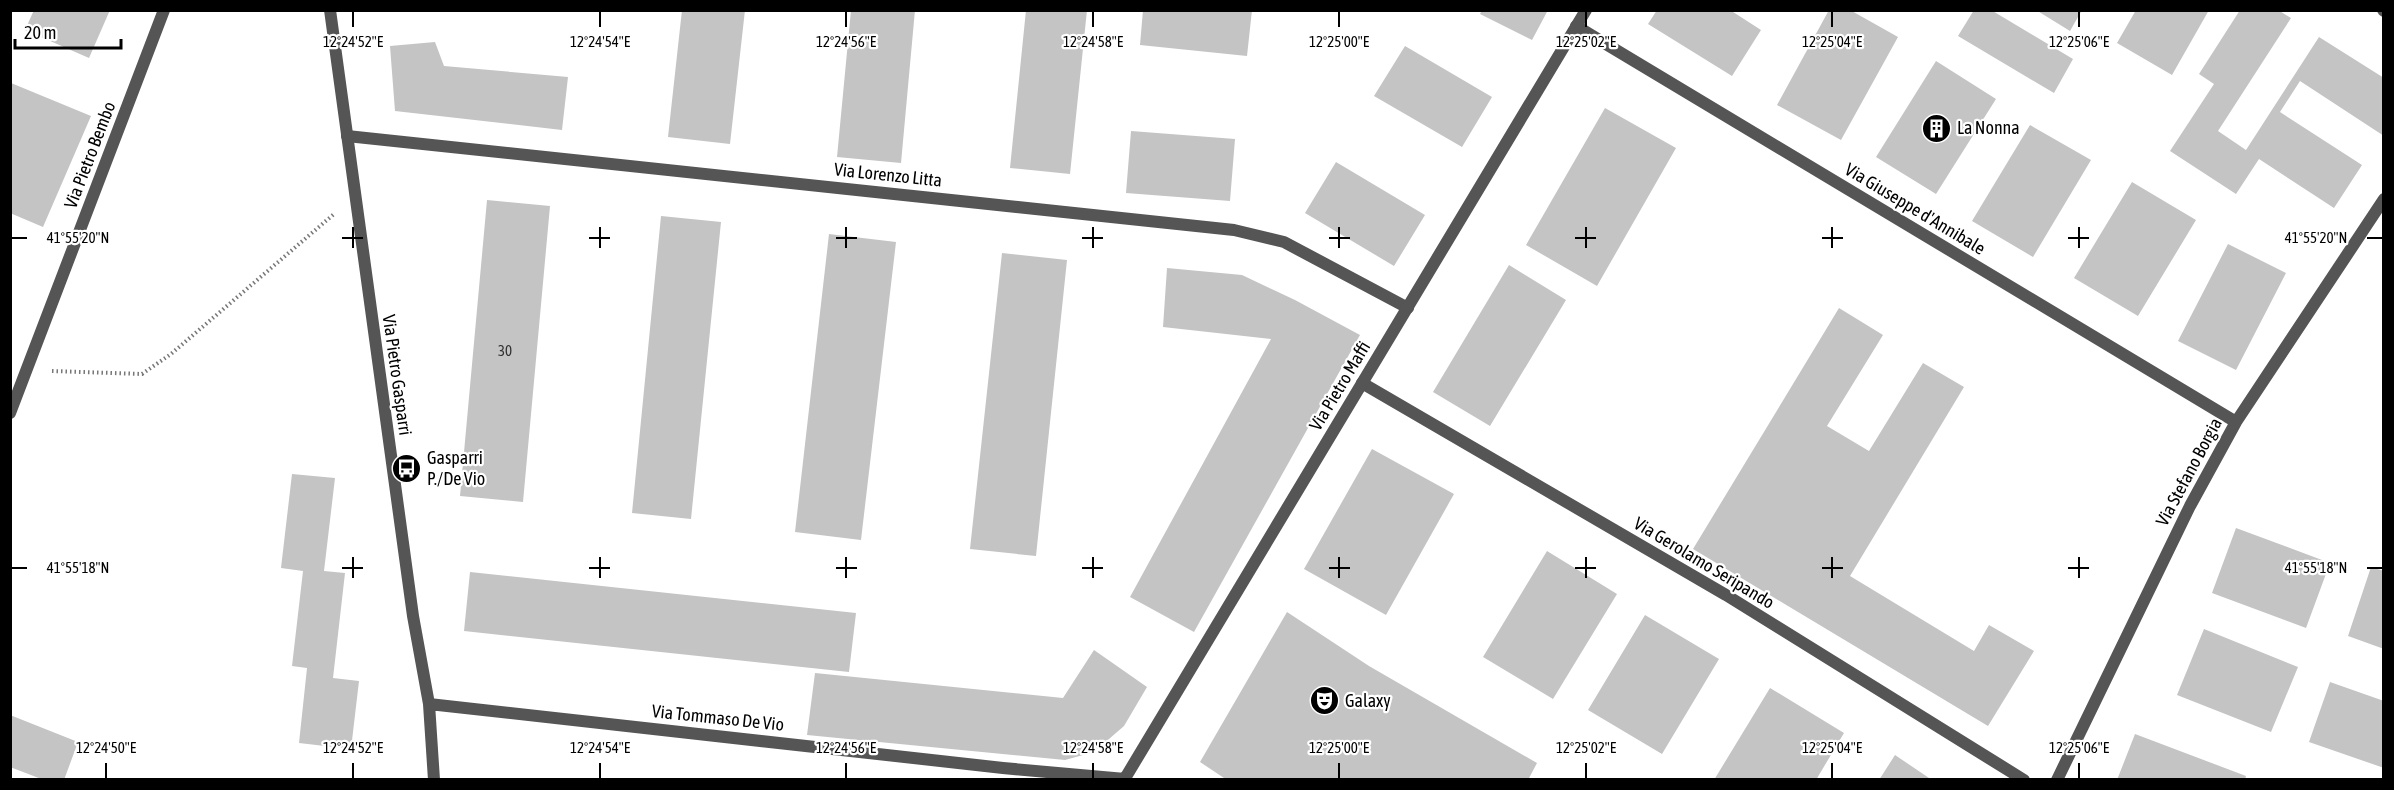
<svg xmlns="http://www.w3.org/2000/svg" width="2394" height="790" font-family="'Asap Condensed',sans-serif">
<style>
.building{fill:#c4c4c4}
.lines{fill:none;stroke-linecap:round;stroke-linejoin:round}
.path{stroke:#777;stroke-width:4;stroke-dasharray:1.5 3;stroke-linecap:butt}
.minor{stroke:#555;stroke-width:12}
.tertiary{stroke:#555;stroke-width:12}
.ticks{fill:none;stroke:#000;stroke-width:2}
.labels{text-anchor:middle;stroke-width:4.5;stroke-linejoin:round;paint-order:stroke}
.number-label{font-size:15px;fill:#313131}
.poi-label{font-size:18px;fill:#000;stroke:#fff;text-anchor:start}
.street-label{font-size:18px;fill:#000;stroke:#fff}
.ticks-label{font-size:15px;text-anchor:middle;fill:#000;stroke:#fff;stroke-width:4.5;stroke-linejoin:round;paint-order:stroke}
</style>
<rect width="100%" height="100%" fill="#fff"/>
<path class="building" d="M34 10H110L89 58 25 30Z
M682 10H745L730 144 668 137Z
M851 10H915L901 163 837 157Z
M1026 10H1087L1070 174 1010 168Z
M1143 10H1252L1247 56 1140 45Z
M1482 10H1548L1532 40 1480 14Z
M1657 10H1730L1761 30 1732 76 1648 24Z
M1829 10H1850L1898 37 1841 140 1777 105Z
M1974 10H1991L2073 59 2054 93 1958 36Z
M2036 10H2082L2070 31Z
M2136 10H2209L2172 75 2117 43Z
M2240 10H2278L2291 18 2218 131 2246 150 2319 37 2384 78V136L2300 81 2280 112 2362 165 2334 208 2259 159 2236 194 2170 151 2214 84 2199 74Z
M435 42 444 66 568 77 562 130 395 111 390 46Z
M1405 46 1492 97 1462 147 1374 96Z
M1936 61 1996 99 1936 194 1876 157Z
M11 83 91 116 43 227 10 213Z
M1605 108 1676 148 1597 286 1526 245Z
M2030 125 2091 160 2033 257 1972 221Z
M1131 131 1235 139 1230 201 1126 193Z
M1336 162 1425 215 1394 266 1305 213Z
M2132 182 2196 220 2138 316 2074 278Z
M487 200 550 206 523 502 460 496Z
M661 216 721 222 691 519 632 513Z
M829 234 896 242 861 540 795 532Z
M2228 244 2286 273 2236 370 2178 341Z
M1002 253 1067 260 1036 556 970 549Z
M1509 265 1566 300 1490 426 1433 392Z
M1167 268 1242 275 1295 300 1360 335 1194 632 1130 597 1271 339 1163 327Z
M1839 308 1883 335 1827 426 1869 451 1923 363 1964 387 1850 576 1974 651 1989 625 2034 651 1988 726 1693 549Z
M1372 449 1454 494 1386 615 1304 569Z
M292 474 335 478 324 571 345 573 333 678 359 681 351 749 299 743 307 668 292 666 303 571 281 568Z
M2236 528 2330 563 2306 628 2212 593Z
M1547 551 1617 594 1553 699 1483 657Z
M2371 567 2384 571V649L2348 636Z
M470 572 856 613 849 672 464 631Z
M1287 612 1369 666 1537 763 1528 780H1227L1200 762Z
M1645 615 1719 659 1662 754 1588 710Z
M2204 629 2298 667 2271 732 2177 695Z
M1094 650 1147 687 1124 726 1094 752 1065 760 807 735 815 673 1063 698Z
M2330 682 2384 701V768L2309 742Z
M1770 688 1844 733 1816 780H1714Z
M10 715 78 742 64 780H44L10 767Z
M2135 734 2246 776 2245 780H2117Z
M1895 755 1932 780H1879Z"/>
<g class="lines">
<path class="path" d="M52 371 142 374 171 354 334 214"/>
<path class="minor" d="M2383 10 2384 11
M1576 26 2236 422
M347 136 1234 230 1284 242 1408 308
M1362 383 1726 595 2024 780
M2057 780 2190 506 2236 422 2384 199"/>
<path class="tertiary" d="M330 10 413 616 429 704 434 780
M10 413 164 10
M429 704 1003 768 1125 779
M1124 780 1586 10"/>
</g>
<path class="ticks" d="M353 12V27M600 12V27M846 12V27M1093 12V27M1339 12V27M1586 12V27M1832 12V27M2079 12V27M353 227V248M600 227V248M846 227V248M1093 227V248M1339 227V248M1586 227V248M1832 227V248M2079 227V248M12 238H27M342 238H363M589 238H610M836 238H857M1082 238H1103M1329 238H1350M1575 238H1596M1822 238H1843M2068 238H2089M2367 238H2382M353 557V578M600 557V578M846 557V578M1093 557V578M1339 557V578M1586 557V578M1832 557V578M2079 557V578M12 568H27M342 568H363M589 568H610M836 568H857M1082 568H1103M1329 568H1350M1575 568H1596M1822 568H1843M2068 568H2089M2367 568H2382M106 763V778M353 763V778M600 763V778M846 763V778M1093 763V778M1339 763V778M1586 763V778M1832 763V778M2079 763V778"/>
<defs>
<symbol id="building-disc" viewBox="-11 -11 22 22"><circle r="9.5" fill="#000" stroke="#fff"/><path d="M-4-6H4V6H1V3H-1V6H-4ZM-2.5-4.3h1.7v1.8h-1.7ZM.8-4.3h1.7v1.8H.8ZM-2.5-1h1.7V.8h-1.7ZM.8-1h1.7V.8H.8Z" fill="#fff"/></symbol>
<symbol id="bus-disc" viewBox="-11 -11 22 22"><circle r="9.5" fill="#000" stroke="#fff"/><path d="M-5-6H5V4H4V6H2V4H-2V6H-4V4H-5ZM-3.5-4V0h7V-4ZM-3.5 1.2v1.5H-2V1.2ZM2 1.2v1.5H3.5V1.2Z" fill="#fff"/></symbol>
<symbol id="theatre-disc" viewBox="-11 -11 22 22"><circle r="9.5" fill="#000" stroke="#fff"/><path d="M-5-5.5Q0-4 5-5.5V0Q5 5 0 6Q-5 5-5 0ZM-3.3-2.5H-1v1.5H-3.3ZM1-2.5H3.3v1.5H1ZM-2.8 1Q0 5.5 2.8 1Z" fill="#fff"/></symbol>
</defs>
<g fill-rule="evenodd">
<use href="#building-disc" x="1920" y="112" width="33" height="33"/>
<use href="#bus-disc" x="390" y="452" width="33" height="33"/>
<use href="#theatre-disc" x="1308" y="684" width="33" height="33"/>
</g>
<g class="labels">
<g class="number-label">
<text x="505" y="356">30</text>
</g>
<g class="poi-label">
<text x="1957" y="134">La Nonna</text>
<text x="427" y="464">Gasparri<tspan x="427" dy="21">P./De Vio</tspan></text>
<text x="1345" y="707">Galaxy</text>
</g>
<g class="street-label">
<text transform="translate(90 155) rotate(-69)" y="6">Via Pietro Bembo</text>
<text transform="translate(888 175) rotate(6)" y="6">Via Lorenzo Litta</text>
<text transform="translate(1915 209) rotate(31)" y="6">Via Giuseppe d'Annibale</text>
<text transform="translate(397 375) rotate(82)" y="6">Via Pietro Gasparri</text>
<text transform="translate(1340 386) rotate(-59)" y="6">Via Pietro Maffi</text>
<text transform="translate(2189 472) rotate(-62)" y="6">Via Stefano Borgia</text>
<text transform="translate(1704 563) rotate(31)" y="6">Via Gerolamo Seripando</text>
<text transform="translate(718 718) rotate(6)" y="6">Via Tommaso De Vio</text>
</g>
</g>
<g class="ticks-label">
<text x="353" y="47">12°24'52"E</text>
<text x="600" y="47">12°24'54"E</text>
<text x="846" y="47">12°24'56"E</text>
<text x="1093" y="47">12°24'58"E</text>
<text x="1339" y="47">12°25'00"E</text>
<text x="1586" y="47">12°25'02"E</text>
<text x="1832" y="47">12°25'04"E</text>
<text x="2079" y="47">12°25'06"E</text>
<text x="78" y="243">41°55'20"N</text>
<text x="2316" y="243">41°55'20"N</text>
<text x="78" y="573">41°55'18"N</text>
<text x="2316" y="573">41°55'18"N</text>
<text x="106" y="753">12°24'50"E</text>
<text x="353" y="753">12°24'52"E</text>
<text x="600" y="753">12°24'54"E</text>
<text x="846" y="753">12°24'56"E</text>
<text x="1093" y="753">12°24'58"E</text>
<text x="1339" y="753">12°25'00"E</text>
<text x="1586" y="753">12°25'02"E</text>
<text x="1832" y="753">12°25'04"E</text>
<text x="2079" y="753">12°25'06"E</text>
</g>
<rect width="2394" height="790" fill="none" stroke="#000000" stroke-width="24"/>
<path d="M15 39v9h106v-9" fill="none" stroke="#000000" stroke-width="3"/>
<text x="24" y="39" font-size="18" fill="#000000" stroke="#ffffff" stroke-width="4.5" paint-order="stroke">20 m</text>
</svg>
